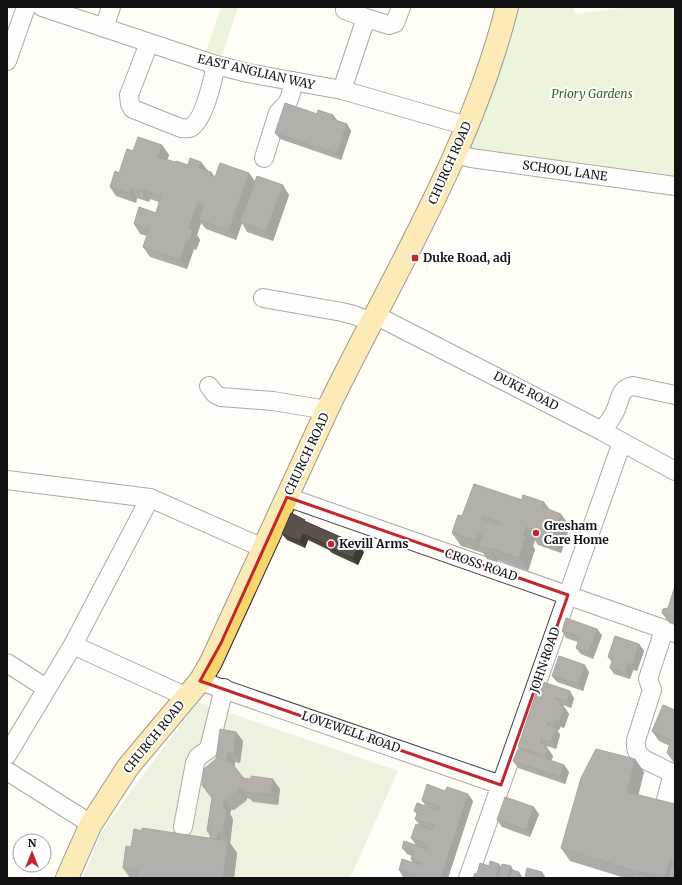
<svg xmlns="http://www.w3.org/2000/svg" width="682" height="885" font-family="Merriweather,serif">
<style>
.green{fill:#d5ebbd}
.cemetery{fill:#d9e3c4}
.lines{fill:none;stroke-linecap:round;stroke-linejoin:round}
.minor-casing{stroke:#444;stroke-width:20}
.major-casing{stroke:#222;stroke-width:24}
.minor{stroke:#fff;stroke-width:18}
.major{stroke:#f9d66b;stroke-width:22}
.wall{fill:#4d4742}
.shaded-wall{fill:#3f3936}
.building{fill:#5a524d;stroke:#3f3936;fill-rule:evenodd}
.marked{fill:none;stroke:#c4262e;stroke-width:3;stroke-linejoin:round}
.poi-dot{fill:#c4262e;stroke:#fff;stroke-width:1.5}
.labels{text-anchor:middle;stroke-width:4;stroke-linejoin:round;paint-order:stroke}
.street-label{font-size:12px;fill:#111;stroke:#fff}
.park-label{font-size:12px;font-style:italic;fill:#2f6b1f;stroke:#fff}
.poi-label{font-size:12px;font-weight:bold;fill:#111;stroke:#fff;text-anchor:start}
</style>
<rect width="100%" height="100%" fill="#fffdf5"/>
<path class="green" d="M221 7H238L222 56 206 51Z
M515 7H573L575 14 623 8 624 7H675V184L466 153Z"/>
<path class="cemetery" d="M198 702 398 771 350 878H83L100 835 134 787Z"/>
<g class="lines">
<defs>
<path id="minor" d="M42 7 216 65 248 73 342 90 467 126
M366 18 389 25 395 23 401 7
M104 28 111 7
M149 43 129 95 130 104 133 109 181 128C184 128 188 129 190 128 204 121 213 79 216 65
M7 61 26 7
M342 90 366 18 345 10
M456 154 471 158 675 186
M264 158 278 113C281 109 284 107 287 103 291 98 292 88 293 81
M263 298 342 312 354 315 371 322
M375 315 602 431 675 471
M209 386 215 394 221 397 273 401 327 410
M602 431C607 424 613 417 616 409 621 398 619 389 633 386L675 395
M7 480 150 498 263 548
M287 497 675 633
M664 630 648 679 652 690 636 740C634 757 645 760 658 766 663 769 669 772 675 774
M73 645 150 498
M7 663 46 688
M200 681 501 785
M7 755 73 645 187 697
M7 771 91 824
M664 807 673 773
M183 827 195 763 198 757 209 749 224 688
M468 878 622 442"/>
<path id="major" d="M67 878 91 824 128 767 200 681 211 662 327 410C391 278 471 151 507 7"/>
</defs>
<use href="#minor" class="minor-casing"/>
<use href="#major" class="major-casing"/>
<use href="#minor" class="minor"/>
<use href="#major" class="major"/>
</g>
<path class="wall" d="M337 121 347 124 351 131 341 160 280 139 275 133Z
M162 145 169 155 167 160 175 162 188 165 201 162 208 171 211 172 215 177 249 173 255 182 289 195 273 241 247 232 242 223 236 240 206 229 201 223 197 235 200 240 196 250 194 249 187 269 150 257 143 247 147 236 140 234 134 224 156 213 159 202 150 199 149 202 137 198 136 203 116 196 110 187 133 151Z
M522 500 544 502 550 510 570 526 561 553 538 545 535 540 533 546 535 549 528 571 498 560 497 562 487 559 483 553 461 546 452 533 462 516Z
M307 522 364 552 358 565 332 553 329 550 308 540 305 548 287 540 282 534Z
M675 586V625L669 623 662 613 668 608Z
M562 631 602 635 593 659 581 654 576 648 578 642 566 638Z
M639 644 644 651 637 671 633 670 630 679 614 674 610 668 612 662 608 657Z
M589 672 583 691 557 682 552 676Z
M540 681 574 698 571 708 563 705 569 714 564 728 560 727 559 730H557L560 735 556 749 546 746 553 756 551 761 564 765 569 772 565 784 518 768 513 761 520 750 518 747Z
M675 710V763H674L667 753 670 746 659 741 652 731Z
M236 732 243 741 240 763 235 762 234 766 244 778 280 789 278 805 253 802 250 799 247 798 246 801 234 810H231L230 814 233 819 230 843 237 853 234 878H130L123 868 131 847 142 831 210 838V836L207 831 212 798 202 785 216 759Z
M635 759 644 772 638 795 673 804 675 798V878H625L570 861 561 848Z
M422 800 473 801 448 878H408L403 877 399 870 413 863 411 859 412 856 407 854 402 848 416 845 411 838 420 826 415 819 417 814 414 811 426 807Z
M539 814 530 837 502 827 497 820Z"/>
<path class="shaded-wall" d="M333 115 338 121 332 119Z
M347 124 351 131 341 160 337 154Z
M162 145 169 155 165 166 158 157Z
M201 162 208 172 199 168Z
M211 172 218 182 210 175Z
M249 173 256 183 240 222 242 223 236 240 229 230Z
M283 185 289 195 273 241 266 231Z
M131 188 137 198 136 203 129 193Z
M143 190 150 199 149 202 142 192Z
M198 202 205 212 199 220 201 223 197 235 200 240 196 250 190 240 189 228Z
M187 239 194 249 187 269 180 260Z
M544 502 553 515 543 507Z
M561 514 570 526 561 553 552 540Z
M526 527 535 540 533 546 535 549 528 571 519 558 523 536Z
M303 534 308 540 305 548 300 541Z
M478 534 487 547 479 546 476 541Z
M359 545 364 552 358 565 353 558Z
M489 548 498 560 497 562 489 549Z
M597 629 602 635 593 659 589 652Z
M639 644 644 651 637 671 633 665Z
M628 663 633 670 630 679 625 673Z
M585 665 589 672 583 691 578 684Z
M570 691 574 698 571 708 567 701Z
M556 698 560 703V701L569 714 564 728 559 722 555 699Z
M555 720 560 727 559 730 554 724Z
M548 722 552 728 547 725Z
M556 728 560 735 556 749 551 742Z
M236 732 243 741 240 763 234 753Z
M541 739 553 756 551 763 546 756 540 743Z
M228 752 235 762 234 771 227 761Z
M635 759 644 772 636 805 627 792Z
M564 765 569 772 565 784 560 777Z
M273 779 280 789 278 805 271 795Z
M240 788 247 798 246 801 239 791Z
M468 794 473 801 448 878H441Z
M224 800 231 810 230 814 233 819 230 843 237 853 234 878H223L228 841 223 833V809Z
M534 807 539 814 530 837 526 830Z
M218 833 225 842 217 841Z
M670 860 675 868V878H666L665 877Z
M499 864 503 870 501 878H495Z
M511 866 515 873 514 878H507Z
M519 872 523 878 518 876Z
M542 872 546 878H540Z"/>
<path class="building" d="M285 103 317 114 318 110 333 115 332 119 347 124 337 154 275 133Z
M138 137 162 145 158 157 175 162 176 161 188 165 190 158 201 162 199 168 211 172 210 175 215 177 220 163 249 173 229 230 199 220 204 204 198 202 189 228 193 230 190 240 187 239 180 260 143 247 149 229 134 224 139 207 156 213 161 196 143 190 142 192 131 188 129 193 110 187 115 171 119 173 127 149 133 151Z
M257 176 283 185 266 231 240 222Z
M474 484 522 500 523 495 544 502 543 507 561 514 552 540 530 533 531 529 526 527 523 536H526L519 558 489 548V549L478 546 482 535 478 534 476 541 452 533 458 515 462 516ZM483 516 500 522 499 525 482 519Z
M291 513 305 520 304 521 359 545 353 558 327 547 328 545 303 534 300 541 282 534Z
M675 586V618L662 613 663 609 668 608Z
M566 618 597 629 589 652 576 648 580 637 562 631Z
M615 636 639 644 633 665 628 663 625 673 610 668 613 658 608 657Z
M559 656 585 665 578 684 552 676Z
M540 681 570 691 567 701 556 698 555 699 560 701 559 705 564 707 559 722 555 720 554 724 548 722 547 725 556 728 551 742 541 739 540 743 545 744 544 747 548 749 546 756 518 747Z
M663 705 675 710V756L667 753 671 740 652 731Z
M220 729 236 732 234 753 228 752 227 761 231 762 241 775V778L251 779V776L273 779 271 795 246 792V789L240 788 239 791 227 800H224L223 809H227L223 833H218L217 839 210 838 211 832 207 831 212 798 202 785 204 769 216 759Z
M518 749 564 765 560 777 513 761Z
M596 749 635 759 627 792 675 804V858L674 861 670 860 665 877 631 870 561 848 581 778Z
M427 784 445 791 447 787 468 794 441 878H417V876L399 870 402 859 421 865 422 863 411 859 413 851 402 848 404 841 427 849 428 845 411 838 416 824 432 830 434 825 415 819 418 812 414 811 417 803 439 811 440 807 422 800Z
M505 797 534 807 526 830 497 820Z
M142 828 228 841 223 878H137L138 871 123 868 126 846 131 847 134 829 142 831Z
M490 861 499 864 495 878H473L475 873 477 874 480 863 489 866Z
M502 864 511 866 507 878H498Z
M671 865 675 866V878H668Z
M527 868 542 872 540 878H509L512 870 519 872 518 876 525 878Z
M633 873 657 878H632Z"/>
<path d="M0 0H682V885H0ZM287 497 568 595 501 785 200 681 221 643Z" fill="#fffdf5" fill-opacity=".55" fill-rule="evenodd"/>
<path class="marked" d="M287 497 568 595 501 785 200 681 221 643Z"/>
<g class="poi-dot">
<rect x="411" y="254" width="8" height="8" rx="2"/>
<circle cx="536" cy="533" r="4"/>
<circle cx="331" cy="544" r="4"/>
</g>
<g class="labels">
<g class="street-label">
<text transform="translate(256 72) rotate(13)" y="4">EAST ANGLIAN WAY</text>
<text transform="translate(450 163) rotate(-66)" y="4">CHURCH ROAD</text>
<text transform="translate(565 171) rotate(8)" y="4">SCHOOL LANE</text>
<text transform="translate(526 391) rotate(27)" y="4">DUKE ROAD</text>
<text transform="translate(307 454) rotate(-65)" y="4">CHURCH ROAD</text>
<text transform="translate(481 565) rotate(19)" y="4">CROSS ROAD</text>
<text transform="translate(545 660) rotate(-71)" y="4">JOHN ROAD</text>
<text transform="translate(351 732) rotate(19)" y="4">LOVEWELL ROAD</text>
<text transform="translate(154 737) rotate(-51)" y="4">CHURCH ROAD</text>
</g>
<g class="park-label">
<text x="592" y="98">Priory Gardens</text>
</g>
<g class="poi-label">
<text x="423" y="262">Duke Road, adj</text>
<text x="544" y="530">Gresham<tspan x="544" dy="14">Care Home</tspan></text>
<text x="339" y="548">Kevill Arms</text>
</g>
</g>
<rect width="682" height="885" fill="none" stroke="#111111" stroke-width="16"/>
<g transform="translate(32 853)"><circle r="19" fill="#ffffff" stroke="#a0a0a0"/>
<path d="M0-3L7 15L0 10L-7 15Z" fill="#c4262e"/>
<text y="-6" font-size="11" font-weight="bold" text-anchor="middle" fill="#111111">N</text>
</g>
</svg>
